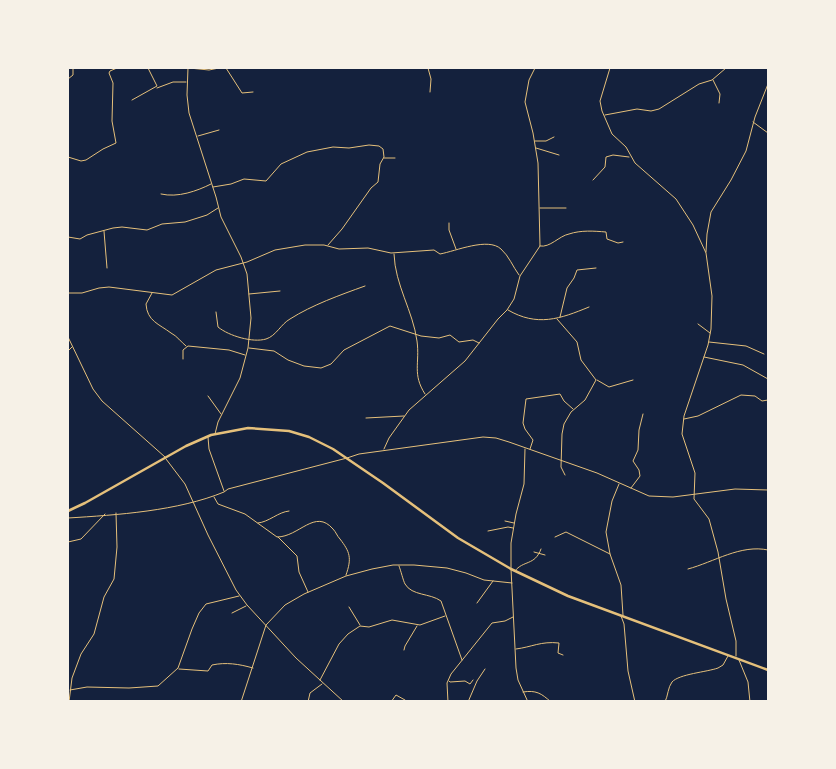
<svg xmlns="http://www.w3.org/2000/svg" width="836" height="769" font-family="'Archivo Narrow',sans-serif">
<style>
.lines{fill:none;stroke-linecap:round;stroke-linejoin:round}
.minor{stroke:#e5c07b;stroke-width:1}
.tertiary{stroke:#e5c07b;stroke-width:1}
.primary{stroke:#e5c07b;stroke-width:2.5}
</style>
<rect width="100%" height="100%" fill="#14213d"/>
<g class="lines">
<path class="minor" d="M189 68 209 70 219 68
M226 68 242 93 253 92
M428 68 431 79 430 92
M610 68 600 101 602 111 612 134 626 147 635 163 676 199 693 225 706 253 712 296 711 329 708 345 684 416 682 434 695 473 694 499 709 519 718 552 726 599 736 641V656
M68 79 73 75V68
M713 80 720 94 719 103
M157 88 173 82H186
M132 100 157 86 148 68
M605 115 637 109 651 111 659 109 699 84 712 80 726 68
M753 122 768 133
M198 136 219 130
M535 141H546L554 137
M536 148 559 155
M68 157 81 161 86 160 103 149 116 143 112 121 113 83 109 73 110 71 117 68
M384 158H395
M593 180 605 167 606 157 613 155 629 157
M213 187 231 184 244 179 266 181 281 164 307 152 333 147 349 148 369 145 379 146 383 149 384 157 380 164 378 182 371 188 342 229 328 245
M161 194C178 198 197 191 211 184
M540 208H566
M449 223V230L456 249
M104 231 107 268
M68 237 80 239 87 235 113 228 122 227 147 230 162 224 185 222 207 215 218 208
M540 246C550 248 559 236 569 234 581 230 594 231 606 232L607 239 618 243 623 242
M706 252 707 234 711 212 731 180 746 151 755 117 768 84
M394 254C395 285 413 311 417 341 420 363 412 374 425 394
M68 293H82L99 288 109 287 172 295 216 270 247 262 275 250 305 245H324L339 249 368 248 391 253 434 250 440 254C456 251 488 237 501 249 509 256 513 267 519 275
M152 293 146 304C147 321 159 324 171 333 177 336 181 342 186 346
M249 294 280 291
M508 310C537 327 560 319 589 307
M216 312 218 327C229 336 253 343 266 339 276 336 281 324 290 319 312 305 340 295 365 286
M560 317 567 288 574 278 577 270 596 268
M557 319 577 342 581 360 596 380 585 400 571 412 564 424 562 434 561 467 565 475
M698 324 710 333
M709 342 746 346 764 354
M249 348 274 351 288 360 304 366 321 368 331 364 344 350 390 326 421 336 439 338 450 335 459 342 473 340 479 343
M68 351 72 347
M704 357 743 365 768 379
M183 359V350L188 346 229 350 245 355
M597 380 609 387 633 380
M208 396 221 414
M366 418 404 416
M684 419 698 416 741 395 755 396 762 401 768 400
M208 437 209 449 224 491
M525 449 524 484 516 514 511 543V569L516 668 518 680 528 702
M530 449 533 440 525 429 523 423 526 399 560 394 564 401 573 409
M166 459 185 484 208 535 236 590 247 605 296 658 344 702
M619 484 612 501 606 532 610 554 621 585 623 615
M631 488 640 476 639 470 633 461 638 450 639 430 643 414
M214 497 218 504 245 514 277 537C299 537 315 508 333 529 336 532 337 536 340 539 350 552 352 558 346 575
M505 521 514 523
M258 523C269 522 278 512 289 511
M488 531 508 527 513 528
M278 537 297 556 299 572 308 592
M555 537 566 532 610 554
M68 542 81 539 105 514
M534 552 545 555
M399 566C401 571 403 580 405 584 412 596 430 593 441 601L462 660
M688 569C714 562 741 544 768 550
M515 571C523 560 535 566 541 549
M477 603 493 581
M349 607 360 625
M232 613 246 606
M621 616 624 624 628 671 635 702
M516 649C532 647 541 641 559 643L558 653 563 655
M404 650 405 646 417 626
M739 660 748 682 750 702
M179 669 208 671 212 665C226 662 239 664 253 668
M320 680 339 644 348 634 360 626 369 627 392 620 420 625 445 616
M449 681 450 682 465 681 470 684 473 680
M70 690 87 687 129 688 158 686 178 668 192 629 199 613 206 604 239 596
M523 692C536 690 541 693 551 702
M69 702 72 678 81 654 94 634 104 597 114 579 117 547 116 513
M241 702 266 625 285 605 304 594 346 576 372 569 393 565H414L447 568 466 573 484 580 512 583
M308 702 310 693 322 684
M391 702 396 695 405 700
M448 702 447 683 451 674 492 623 505 621 513 617
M468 702 477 681 485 669
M665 702C668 696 668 687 672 682 679 674 707 672 718 668L723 665 728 656"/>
<path class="tertiary" d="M188 68 187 95 189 113 216 197 221 217 241 257 247 274 251 318 248 348 240 378 218 422 215 434
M68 337 93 389 102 401 165 457
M384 449 389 438 409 410 465 361 498 319 507 310 514 299 520 276 540 246 538 163 533 133 525 102 529 80 535 68
M68 518C117 515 178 511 224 492L228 489 347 458 359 454 483 437 496 438 509 442 597 473 649 496 673 497 735 489 768 490"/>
<path class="primary" d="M68 511 85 503 186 446 211 435 248 428 289 431 309 437 333 449 383 483 458 538 511 569 568 596 768 670"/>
</g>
<rect width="836" height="769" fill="none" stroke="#f6f1e7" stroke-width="138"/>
</svg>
